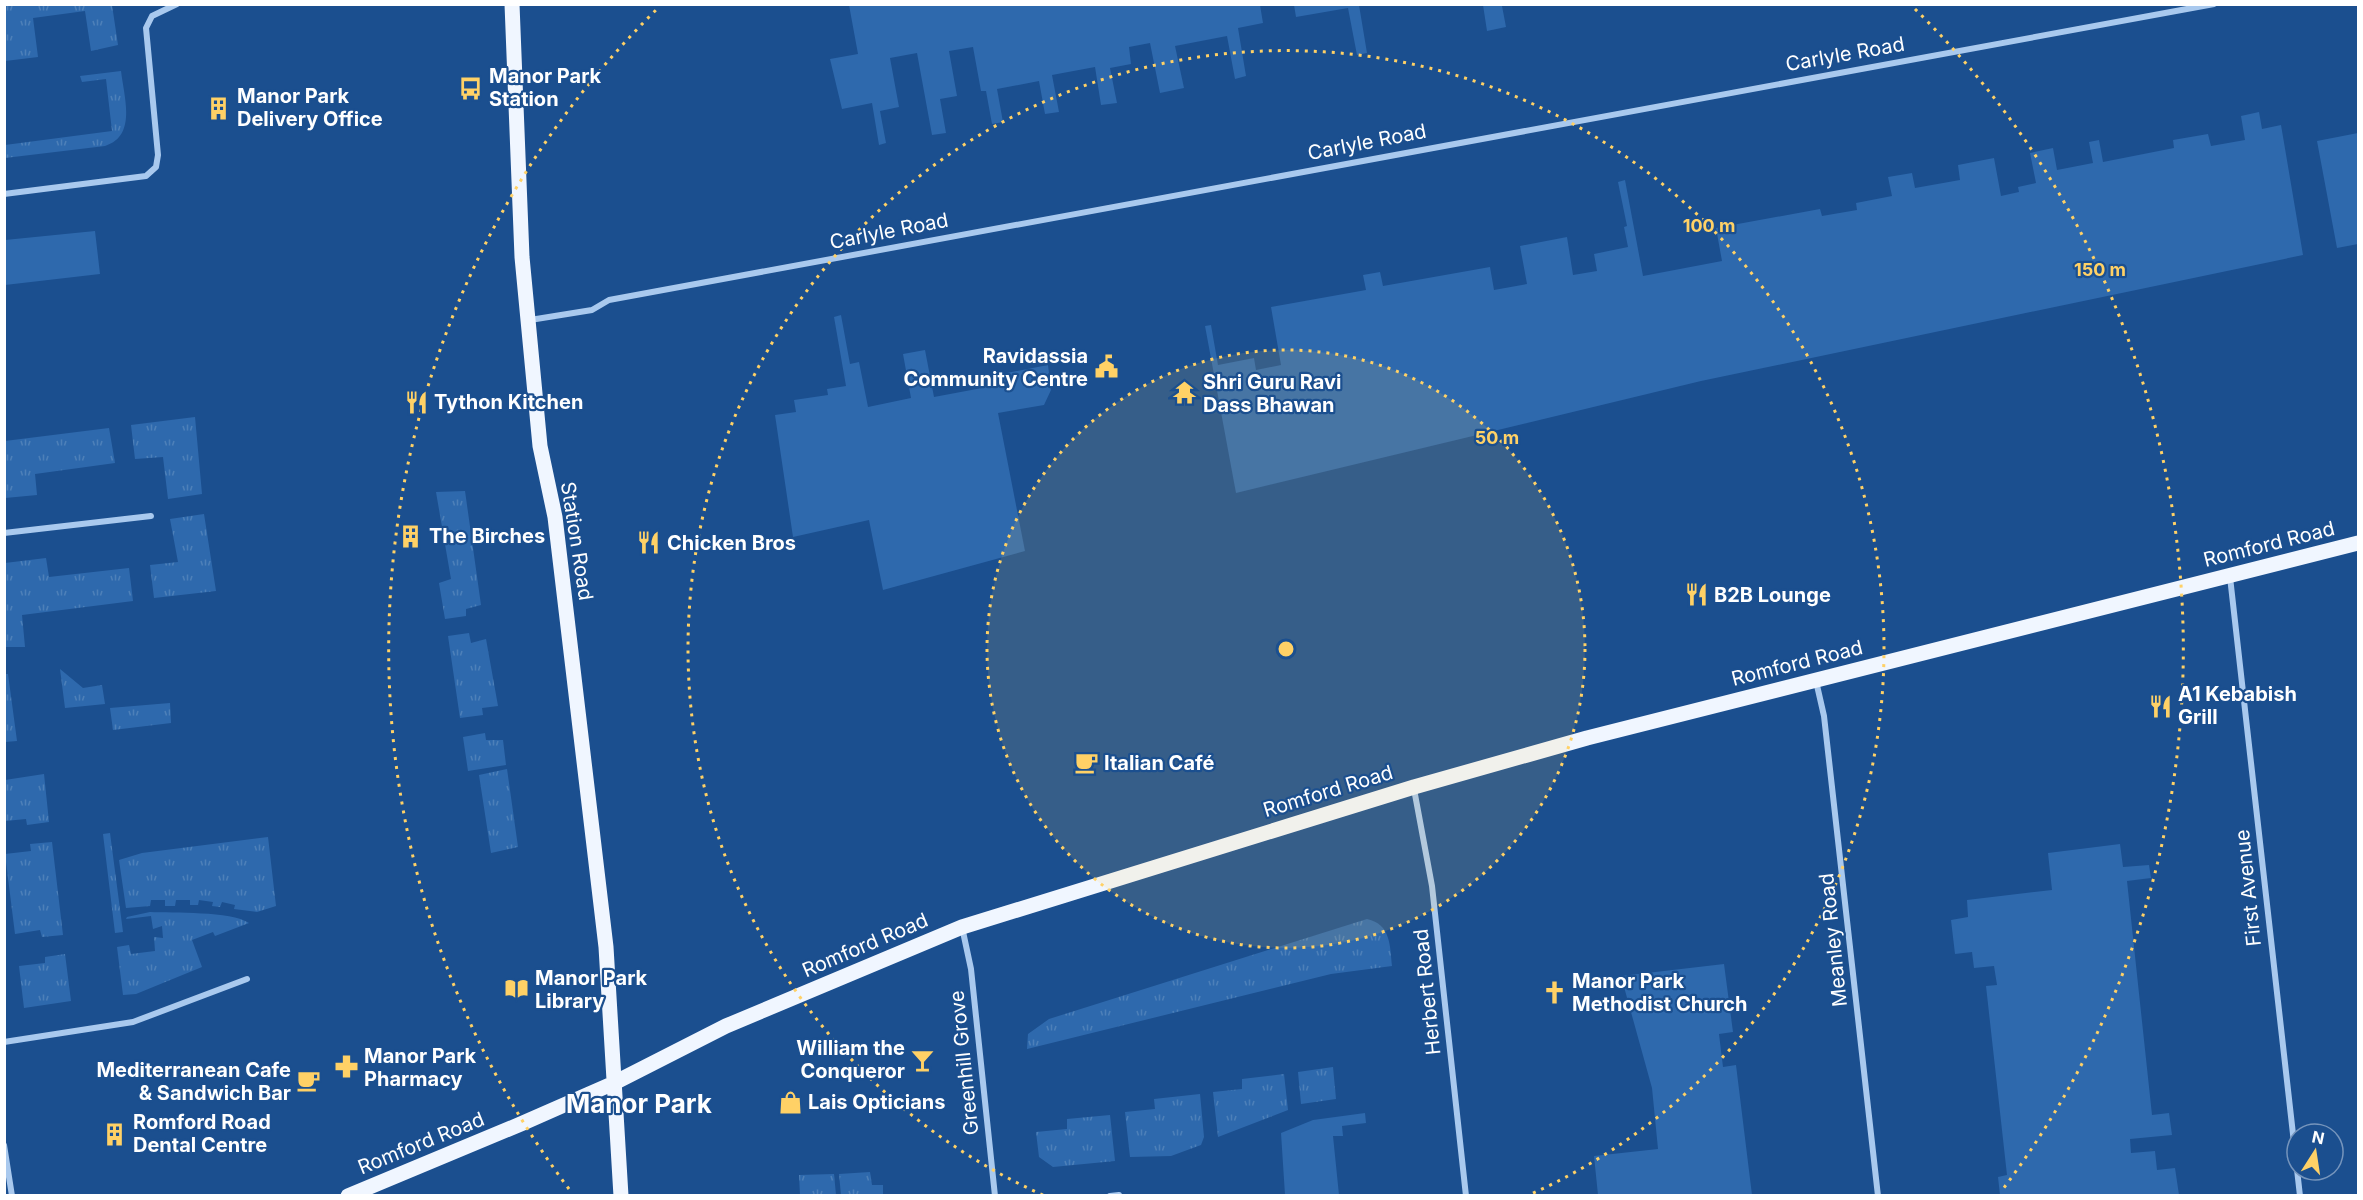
<svg xmlns="http://www.w3.org/2000/svg" width="2363" height="1200" font-family="Inter,sans-serif">
<style>
.grass{fill:url(#grass-tufts)}
.garden{fill:#2e69ad}
.lines{fill:none;stroke-linecap:round;stroke-linejoin:round}
.minor{stroke:#a9c9ee;stroke-width:6}
.primary{stroke:#f0f6ff;stroke-width:15}
.ring{fill:none;stroke:#ffd166;stroke-width:3;stroke-dasharray:3 6}
.labels{text-anchor:middle;stroke-width:4.5;stroke-linejoin:round;paint-order:stroke}
.street-label{font-size:20px;fill:#fff;stroke:#1b4f8f}
.poi-label{font-size:20px;font-weight:bold;fill:#fff;stroke:#1b4f8f;text-anchor:start}
.district-label{font-size:26px;font-weight:bold;fill:#fff;stroke:#1b4f8f}
.centre{fill:#ffd166;stroke:#1b4f8f;stroke-width:3}
.ring-label{font-size:18px;text-anchor:middle;font-weight:bold;fill:#ffd166;stroke:#1b4f8f;stroke-width:4.5;stroke-linejoin:round;paint-order:stroke}
</style>
<defs>
<pattern id="grass-tufts" width="24" height="20" patternUnits="userSpaceOnUse" patternTransform="scale(1.5)"><rect width="24" height="20" fill="#2e69ad"/><path d="M3 7l-1-3M5 7V3M7 7l1-3M15 17l-1-3M17 17v-4M19 17l1-3" fill="none" stroke="#4d80b9"/></pattern>
</defs>
<rect width="100%" height="100%" fill="#1b4f8f"/>
<path class="grass" d="M4 5H112L118 45 91 51 85 11 33 18 38 57 5 61Z
M121 71C124 97 137 136 105 146L5 158V145L112 131 106 79 82 82 80 76Z
M195 417 202 494 168 499 163 457 135 459 131 425Z
M109 428 115 463 35 474 37 495 5 498V441Z
M465 491 481 605 466 609V616L445 619 439 583 451 579 436 492Z
M204 514 216 591 154 598 150 565 178 562 170 519Z
M46 558 49 577 129 568 133 601 22 615 25 647H5V563Z
M469 633 471 643 486 639 498 706 482 708 483 715 460 718 448 636Z
M60 669 83 688 102 685 105 704 65 708Z
M4 674H8L17 741 5 742Z
M170 703 171 723 113 730 110 708Z
M485 733 486 740H503L506 765 468 771 463 737Z
M507 769 518 847 491 853 479 775Z
M44 774 49 822 27 825 26 819 5 821V780Z
M110 833 123 932 115 933 103 834Z
M268 837 276 906 257 912 234 909 235 905 222 902 220 907 212 906 213 902 199 900 198 905H190V900H176L175 906H165V900H151L150 906 126 908 119 860 142 853Z
M52 842 63 935 42 937 40 930 15 934 5 854 31 851 30 844Z
M150 912C172 913 231 911 249 923L215 936 213 932 192 940 202 967 136 994 123 995 117 947 129 945 131 954 155 951 154 937 163 938 162 926 153 929 151 916 126 919 127 917Z
M1367 919C1391 924 1390 946 1392 966L1331 974 1027 1049 1028 1034 1049 1019Z
M65 954 71 1001 24 1008 19 966 45 963V957Z
M1333 1067 1336 1099 1301 1104 1298 1072Z
M1284 1074 1288 1110 1218 1137 1213 1092 1242 1089V1079Z
M1200 1094 1204 1137 1201 1145 1171 1156 1130 1157 1125 1112 1155 1109 1154 1099Z
M1110 1115 1115 1161 1053 1167 1039 1157 1036 1132 1067 1129V1119Z
M870 1172 872 1185H883V1195H841L839 1174Z
M834 1174 836 1195H800L799 1175Z"/>
<path class="garden" d="M1260 5 1263 23 1238 28 1246 76 1235 79 1227 36 1175 46 1184 88 1160 93 1150 43 1129 47 1131 64 1110 68 1117 103 1101 105 1095 67 1052 75 1059 112 1045 114 1039 81 997 89 1003 122 992 124 986 91H981L973 47 949 51 957 96 940 99 946 133 932 135 917 53 890 58 899 107 880 111 886 143 879 145 872 103 842 109 830 59 858 54 849 5Z
M1294 5H1359L1367 53 1357 55 1348 8 1296 17Z
M1483 5H1508L1502 6 1506 27 1487 31Z
M2259 112 2262 129 2281 125 2303 255 1701 381 1236 493 1205 326 1211 325 1218 365 1254 358 1256 370 1281 365 1271 307 1366 290 1363 275 1380 272 1383 286 1490 267 1494 290 1527 284 1520 246 1567 237 1573 275 1597 271 1594 254 1628 247 1624 227 1627 226 1618 182 1625 180 1643 276 1722 261 1716 228 1820 209 1822 216 1857 210 1856 203 1892 196 1888 177 1912 173 1915 188 1960 180 1958 165 1994 158 2001 196 2019 192 2018 187 2036 183 2030 153 2053 148 2057 170 2093 163 2089 142 2099 140 2103 162 2174 148 2173 140 2208 134 2211 146 2245 140 2241 116Z
M2358 133V244L2337 248 2317 141Z
M95 231 100 274 5 285V240Z
M841 315 850 364 859 362 868 407 911 398 903 354 925 350 934 397 982 388 981 378 1048 365 1051 390 1044 405 998 413 1025 551 883 590 869 520 793 537 775 415 796 412 794 400 828 395 827 389 846 386 834 317Z
M2120 844 2123 867 2149 865 2151 878 2127 881 2152 1115 2169 1113 2172 1135 2130 1139 2131 1153 2155 1151 2157 1170 2175 1168 2179 1195H2000L1998 1177 2007 1175 1986 986 1997 985 1994 966 1974 968 1972 952 1955 954 1951 920 1968 917 1967 900 2052 890 2048 853Z
M1724 964 1733 1032 1719 1034 1723 1067 1736 1065 1752 1195H1598L1594 1156 1658 1149 1652 1088 1621 976Z
M1365 1113 1366 1123 1342 1126 1343 1136H1333L1339 1195H1285L1281 1133 1313 1120Z"/>
<g class="lines">
<path class="minor" d="M4 194 146 176 156 167 158 155 146 28 152 16 177 4
M530 320 592 310 609 300 2214 4
M4 533 151 516
M2230 577 2300 1196
M1816 681 1824 716 1878 1196
M1414 789 1432 886 1466 1196
M962 927 971 969 995 1196
M4 1042 133 1022 247 979
M4 1145 12 1196
M1110 1196 1119 1195"/>
<path class="primary" d="M512 4 522 257 540 446 555 517 606 947 621 1196
M348 1196 523 1123 614 1083 726 1026 962 927 1414 787 1587 738 2358 543"/>
</g>
<circle cx="1286" cy="649" r="299" fill="#ffd166" fill-opacity=".12"/>
<g class="ring">
<circle cx="1286" cy="649" r="299"/>
<path d="M1043 1195A598 598 0 1 1 1529 1195"/>
<path d="M569 1189A898 898 0 0 1 657 9M1915 9A898 898 0 0 1 2003 1189"/>
</g>
<defs>
<symbol id="bus-bare" viewBox="-9 -9 18 18"><path d="M-5-6H5V4H4V6H2V4H-2V6H-4V4H-5ZM-3.5-4V0h7V-4ZM-3.5 1.2v1.5H-2V1.2ZM2 1.2v1.5H3.5V1.2Z" fill="#ffd166" stroke="#1b4f8f" stroke-width="2.5" paint-order="stroke"/></symbol>
<symbol id="building-bare" viewBox="-9 -9 18 18"><path d="M-4-6H4V6H1V3H-1V6H-4ZM-2.5-4.3h1.7v1.8h-1.7ZM.8-4.3h1.7v1.8H.8ZM-2.5-1h1.7V.8h-1.7ZM.8-1h1.7V.8H.8Z" fill="#ffd166" stroke="#1b4f8f" stroke-width="2.5" paint-order="stroke"/></symbol>
<symbol id="civic-bare" viewBox="-9 -9 18 18"><path d="M-.6-6.5H3V-4.5H.6V-3L4-1V1h2V6H-6V1h2V-1L-.6-3ZM-1.2 2.5V6h2.4V2.5Z" fill="#ffd166" stroke="#1b4f8f" stroke-width="2.5" paint-order="stroke"/></symbol>
<symbol id="temple-bare" viewBox="-9 -9 18 18"><path d="M0-6L5-2H3V0L6.5 2.5H4V6H1.5V3h-3V6H-4V2.5H-6.5L-3 0V-2H-5Z" fill="#ffd166" stroke="#1b4f8f" stroke-width="2.5" paint-order="stroke"/></symbol>
<symbol id="restaurant-bare" viewBox="-9 -9 18 18"><path d="M-5-6h1v4h1v-4h1v4h1v-4h1v5L-1.5 .5V6h-2V.5L-5-1ZM5-6V6H3V1.5H1.5Q1.5-4 5-6Z" fill="#ffd166" stroke="#1b4f8f" stroke-width="2.5" paint-order="stroke"/></symbol>
<symbol id="cafe-bare" viewBox="-9 -9 18 18"><path d="M-5.5-4.5H6V0H3Q3 3.5 0 3.5H-2.5Q-5.5 3.5-5.5 0ZM3-3.2v2h1.7v-2ZM-6 4.5H4V6H-6Z" fill="#ffd166" stroke="#1b4f8f" stroke-width="2.5" paint-order="stroke"/></symbol>
<symbol id="library-bare" viewBox="-9 -9 18 18"><path d="M-6-4Q-3-5.5-.7-3.5V5Q-3 3-6 4ZM6-4Q3-5.5 .7-3.5V5Q3 3 6 4Z" fill="#ffd166" stroke="#1b4f8f" stroke-width="2.5" paint-order="stroke"/></symbol>
<symbol id="church-bare" viewBox="-9 -9 18 18"><path d="M-1.2-6h2.4v3.5h3.3v2.4h-3.3V6h-2.4V-.1h-3.3v-2.4h3.3Z" fill="#ffd166" stroke="#1b4f8f" stroke-width="2.5" paint-order="stroke"/></symbol>
<symbol id="bar-bare" viewBox="-9 -9 18 18"><path d="M-6-5H6L.8 .8V4.5H3.5V6h-7V4.5H-.8V.8Z" fill="#ffd166" stroke="#1b4f8f" stroke-width="2.5" paint-order="stroke"/></symbol>
<symbol id="pharmacy-bare" viewBox="-9 -9 18 18"><path d="M-2-6h4v4h4v4h-4v4h-4v-4h-4v-4h4Z" fill="#ffd166" stroke="#1b4f8f" stroke-width="2.5" paint-order="stroke"/></symbol>
<symbol id="shop-bare" viewBox="-9 -9 18 18"><path d="M-5-2.5h2.3a2.7 3.5 0 0 1 5.4 0H5L5.5 6h-11ZM-1.5-2.5h3a1.5 2.3 0 0 0-3 0Z" fill="#ffd166" stroke="#1b4f8f" stroke-width="2.5" paint-order="stroke"/></symbol>
</defs>
<g fill-rule="evenodd">
<use href="#bus-bare" x="454" y="72" width="33" height="33"/>
<use href="#building-bare" x="202" y="92" width="33" height="33"/>
<use href="#civic-bare" x="1090" y="350" width="33" height="33"/>
<use href="#temple-bare" x="1168" y="376" width="33" height="33"/>
<use href="#restaurant-bare" x="400" y="386" width="33" height="33"/>
<use href="#building-bare" x="394" y="520" width="33" height="33"/>
<use href="#restaurant-bare" x="632" y="526" width="33" height="33"/>
<use href="#restaurant-bare" x="1680" y="578" width="33" height="33"/>
<use href="#restaurant-bare" x="2144" y="690" width="33" height="33"/>
<use href="#cafe-bare" x="1070" y="746" width="33" height="33"/>
<use href="#library-bare" x="500" y="972" width="33" height="33"/>
<use href="#church-bare" x="1538" y="976" width="33" height="33"/>
<use href="#bar-bare" x="906" y="1044" width="33" height="33"/>
<use href="#pharmacy-bare" x="330" y="1050" width="33" height="33"/>
<use href="#cafe-bare" x="292" y="1064" width="33" height="33"/>
<use href="#shop-bare" x="774" y="1086" width="33" height="33"/>
<use href="#building-bare" x="98" y="1118" width="33" height="33"/>
</g>
<g class="labels">
<g class="street-label">
<text transform="translate(1845 54) rotate(-10)" y="7">Carlyle Road</text>
<text transform="translate(1367 142) rotate(-11)" y="7">Carlyle Road</text>
<text transform="translate(889 231) rotate(-11)" y="7">Carlyle Road</text>
<text transform="translate(577 541) rotate(81)" y="7">Station Road</text>
<text transform="translate(2269 544) rotate(-14)" y="7">Romford Road</text>
<text transform="translate(1797 663) rotate(-14)" y="7">Romford Road</text>
<text transform="translate(1328 791) rotate(-17)" y="7">Romford Road</text>
<text transform="translate(2248 888) rotate(-96)" y="7">First Avenue</text>
<text transform="translate(1833 940) rotate(-96)" y="7">Meanley Road</text>
<text transform="translate(865 945) rotate(-23)" y="7">Romford Road</text>
<text transform="translate(1427 992) rotate(-96)" y="7">Herbert Road</text>
<text transform="translate(964 1063) rotate(-96)" y="7">Greenhill Grove</text>
<text transform="translate(421 1143) rotate(-22)" y="7">Romford Road</text>
</g>
<g class="poi-label">
<text x="489" y="83">Manor Park<tspan x="489" dy="23">Station</tspan></text>
<text x="237" y="103">Manor Park<tspan x="237" dy="23">Delivery Office</tspan></text>
<text x="1088" y="363" text-anchor="end">Ravidassia<tspan x="1088" dy="23">Community Centre</tspan></text>
<text x="1203" y="389">Shri Guru Ravi<tspan x="1203" dy="23">Dass Bhawan</tspan></text>
<text x="434" y="409">Tython Kitchen</text>
<text x="429" y="543">The Birches</text>
<text x="667" y="550">Chicken Bros</text>
<text x="1714" y="602">B2B Lounge</text>
<text x="2178" y="701">A1 Kebabish<tspan x="2178" dy="23">Grill</tspan></text>
<text x="1104" y="770">Italian Café</text>
<text x="535" y="985">Manor Park<tspan x="535" dy="23">Library</tspan></text>
<text x="1572" y="988">Manor Park<tspan x="1572" dy="23">Methodist Church</tspan></text>
<text x="905" y="1055" text-anchor="end">William the<tspan x="905" dy="23">Conqueror</tspan></text>
<text x="364" y="1063">Manor Park<tspan x="364" dy="23">Pharmacy</tspan></text>
<text x="291" y="1077" text-anchor="end">Mediterranean Cafe<tspan x="291" dy="23">&amp; Sandwich Bar</tspan></text>
<text x="808" y="1109">Lais Opticians</text>
<text x="133" y="1129">Romford Road<tspan x="133" dy="23">Dental Centre</tspan></text>
</g>
<g class="district-label">
<text x="639" y="1113">Manor Park</text>
</g>
</g>
<circle cx="1286" cy="649" r="9" class="centre"/>
<g class="ring-label">
<text x="1709" y="232">100 m</text>
<text x="2100" y="276">150 m</text>
<text x="1497" y="444">50 m</text>
</g>
<rect width="2363" height="1200" fill="none" stroke="#ffffff" stroke-width="12"/>
<g transform="translate(2315 1152) rotate(12)"><circle r="28" fill="#1b4f8f" stroke="#7695bc" stroke-width="1.5"/>
<path d="M0-4.5L10 22L0 15L-10 22Z" fill="#ffd166"/>
<text y="-9" font-size="16" font-weight="bold" text-anchor="middle" fill="#ffffff">N</text>
</g>
</svg>
